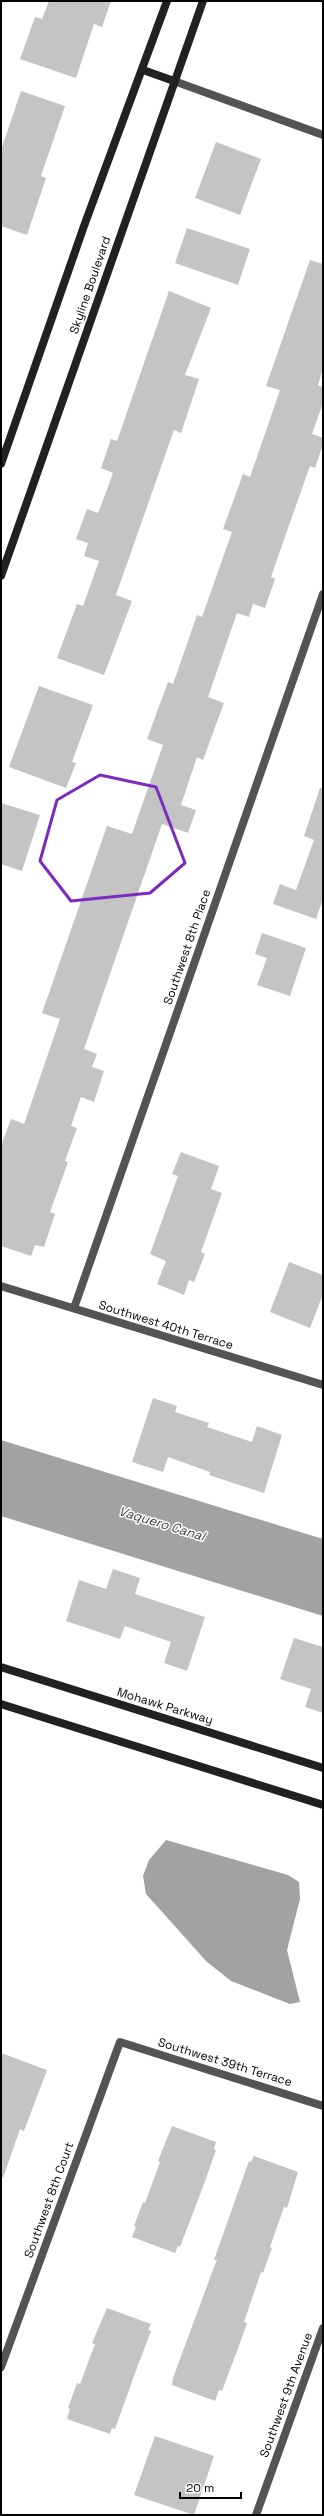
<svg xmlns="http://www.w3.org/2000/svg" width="324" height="2516" font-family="'Space Grotesk',sans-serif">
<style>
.water{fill:#a2a2a2}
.building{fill:#c4c4c4}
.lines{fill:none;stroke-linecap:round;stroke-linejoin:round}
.street{stroke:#545454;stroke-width:8}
.secondary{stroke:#212121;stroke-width:8}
.marked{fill:none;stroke:#7b2cbf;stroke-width:3;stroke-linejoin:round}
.labels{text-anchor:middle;stroke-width:3;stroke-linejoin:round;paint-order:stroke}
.street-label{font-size:12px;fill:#000;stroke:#fff}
.water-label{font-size:13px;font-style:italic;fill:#434343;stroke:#fff}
</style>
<rect width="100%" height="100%" fill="#fff"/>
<path class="water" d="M1 1440 323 1539V1616L1 1516Z
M166 1840 288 1875 299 1882 300 1899 287 1950 300 2002 290 2004 231 1981 206 1961 146 1894 143 1876 149 1860Z"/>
<path class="building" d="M49 1H111L102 27 94 24 76 78 20 59 35 17 42 19Z
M21 91 65 106 41 176 46 178 27 235 1 226V150Z
M216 142 261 159 240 215 195 198Z
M187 228 250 249 238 285 175 263Z
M310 260 323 264V369L318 385 323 387V403L312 434 323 438V444L315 468 310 466 287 531 271 577 275 579 265 608 253 604 249 617 237 613 208 697 224 703 203 760 197 757 181 805 196 810 188 833 162 824 84 1049 97 1054 92 1067 104 1071 94 1102 81 1097 71 1126 77 1128 65 1161 68 1162 50 1212 55 1214 44 1247 35 1245 31 1256 1 1246V1146L11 1119 24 1124 60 1019 42 1013 107 826 132 834 163 745 147 739 168 682 173 684 197 615 202 617 232 532 223 529 243 474 250 477 280 390 266 386Z
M169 291 211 308 185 375 199 379 181 433 174 430 116 595 132 601 104 675 57 658 77 604 83 606 99 561 84 556 88 543 76 539 87 509 98 513 108 487 113 473 101 468 111 439 117 441Z
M39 686 93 705 72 762 76 763 66 788 9 767Z
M320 788H323V899L316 919 273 904 280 884 296 890 314 840 304 836Z
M1 803 40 815 22 871 1 864Z
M262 933 306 948 290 996 257 985 267 958 255 954Z
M181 1152 219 1166 211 1189 222 1193 201 1252 205 1254 194 1282 189 1280 184 1295 157 1284 166 1261 150 1254 178 1176 172 1174Z
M289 1262 323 1275V1294L310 1328 270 1312Z
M153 1398 177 1406 175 1412 209 1423 207 1427 252 1442 257 1426 282 1435 264 1493 209 1475 210 1472 168 1457 163 1472 132 1462Z
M113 1569 140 1578 135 1594 205 1617 187 1671 164 1663 171 1642 125 1626 120 1639 66 1621 79 1580 106 1589Z
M294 1638 323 1647V1713L305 1707 311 1689 280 1679Z
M1 2053 47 2070 24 2131 20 2129 3 2178 1 2177Z
M172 2126 216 2142 214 2149 216 2150 204 2184 180 2247 178 2246 175 2253 132 2237 136 2227 134 2226 143 2202 145 2203 160 2162 158 2161Z
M254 2156 298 2172 287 2208 284 2207 270 2247 272 2248 263 2273 261 2272 244 2322 247 2323 240 2343 222 2391 219 2390 215 2401 172 2385 173 2378 214 2267 217 2260H214L249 2161 251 2162Z
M107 2308 151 2324 148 2330 151 2331 138 2365 115 2429 112 2428 110 2434 67 2419 70 2409 68 2408 77 2383 80 2384 95 2344 92 2343Z
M155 2436 214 2456 194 2515 134 2495Z"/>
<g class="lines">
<path class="street" d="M174 81 323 135
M1 1286 323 1385
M74 1308 323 594
M1 2367 120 2042 323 2106
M256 2515 323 2328"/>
<path class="secondary" d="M143 70 174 81
M1 464 84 226 167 1
M1 576 203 1
M1 1667 323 1768
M1 1704 323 1805"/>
</g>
<path class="marked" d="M100 775 156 787 185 863 150 893 71 901 40 861 57 800Z"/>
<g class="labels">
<g class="street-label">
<text transform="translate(90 285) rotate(-71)" y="4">Skyline Boulevard</text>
<text transform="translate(187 947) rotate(-71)" y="4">Southwest 8th Place</text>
<text transform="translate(166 1325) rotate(17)" y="4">Southwest 40th Terrace</text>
<text transform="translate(165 1706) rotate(17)" y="4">Mohawk Parkway</text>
<text transform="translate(225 2062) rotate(17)" y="4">Southwest 39th Terrace</text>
<text transform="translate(49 2200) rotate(-70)" y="4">Southwest 8th Court</text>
<text transform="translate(286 2395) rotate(-70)" y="4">Southwest 9th Avenue</text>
</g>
<g class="water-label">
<text transform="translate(162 1523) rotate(17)" y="5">Vaquero Canal</text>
</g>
</g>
<rect width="324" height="2516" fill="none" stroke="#000000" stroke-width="4"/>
<path d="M180 2492v6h61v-6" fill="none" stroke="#000000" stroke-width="2"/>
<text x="186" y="2492" font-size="12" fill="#000000" stroke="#ffffff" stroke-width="3" paint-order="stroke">20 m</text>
</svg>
